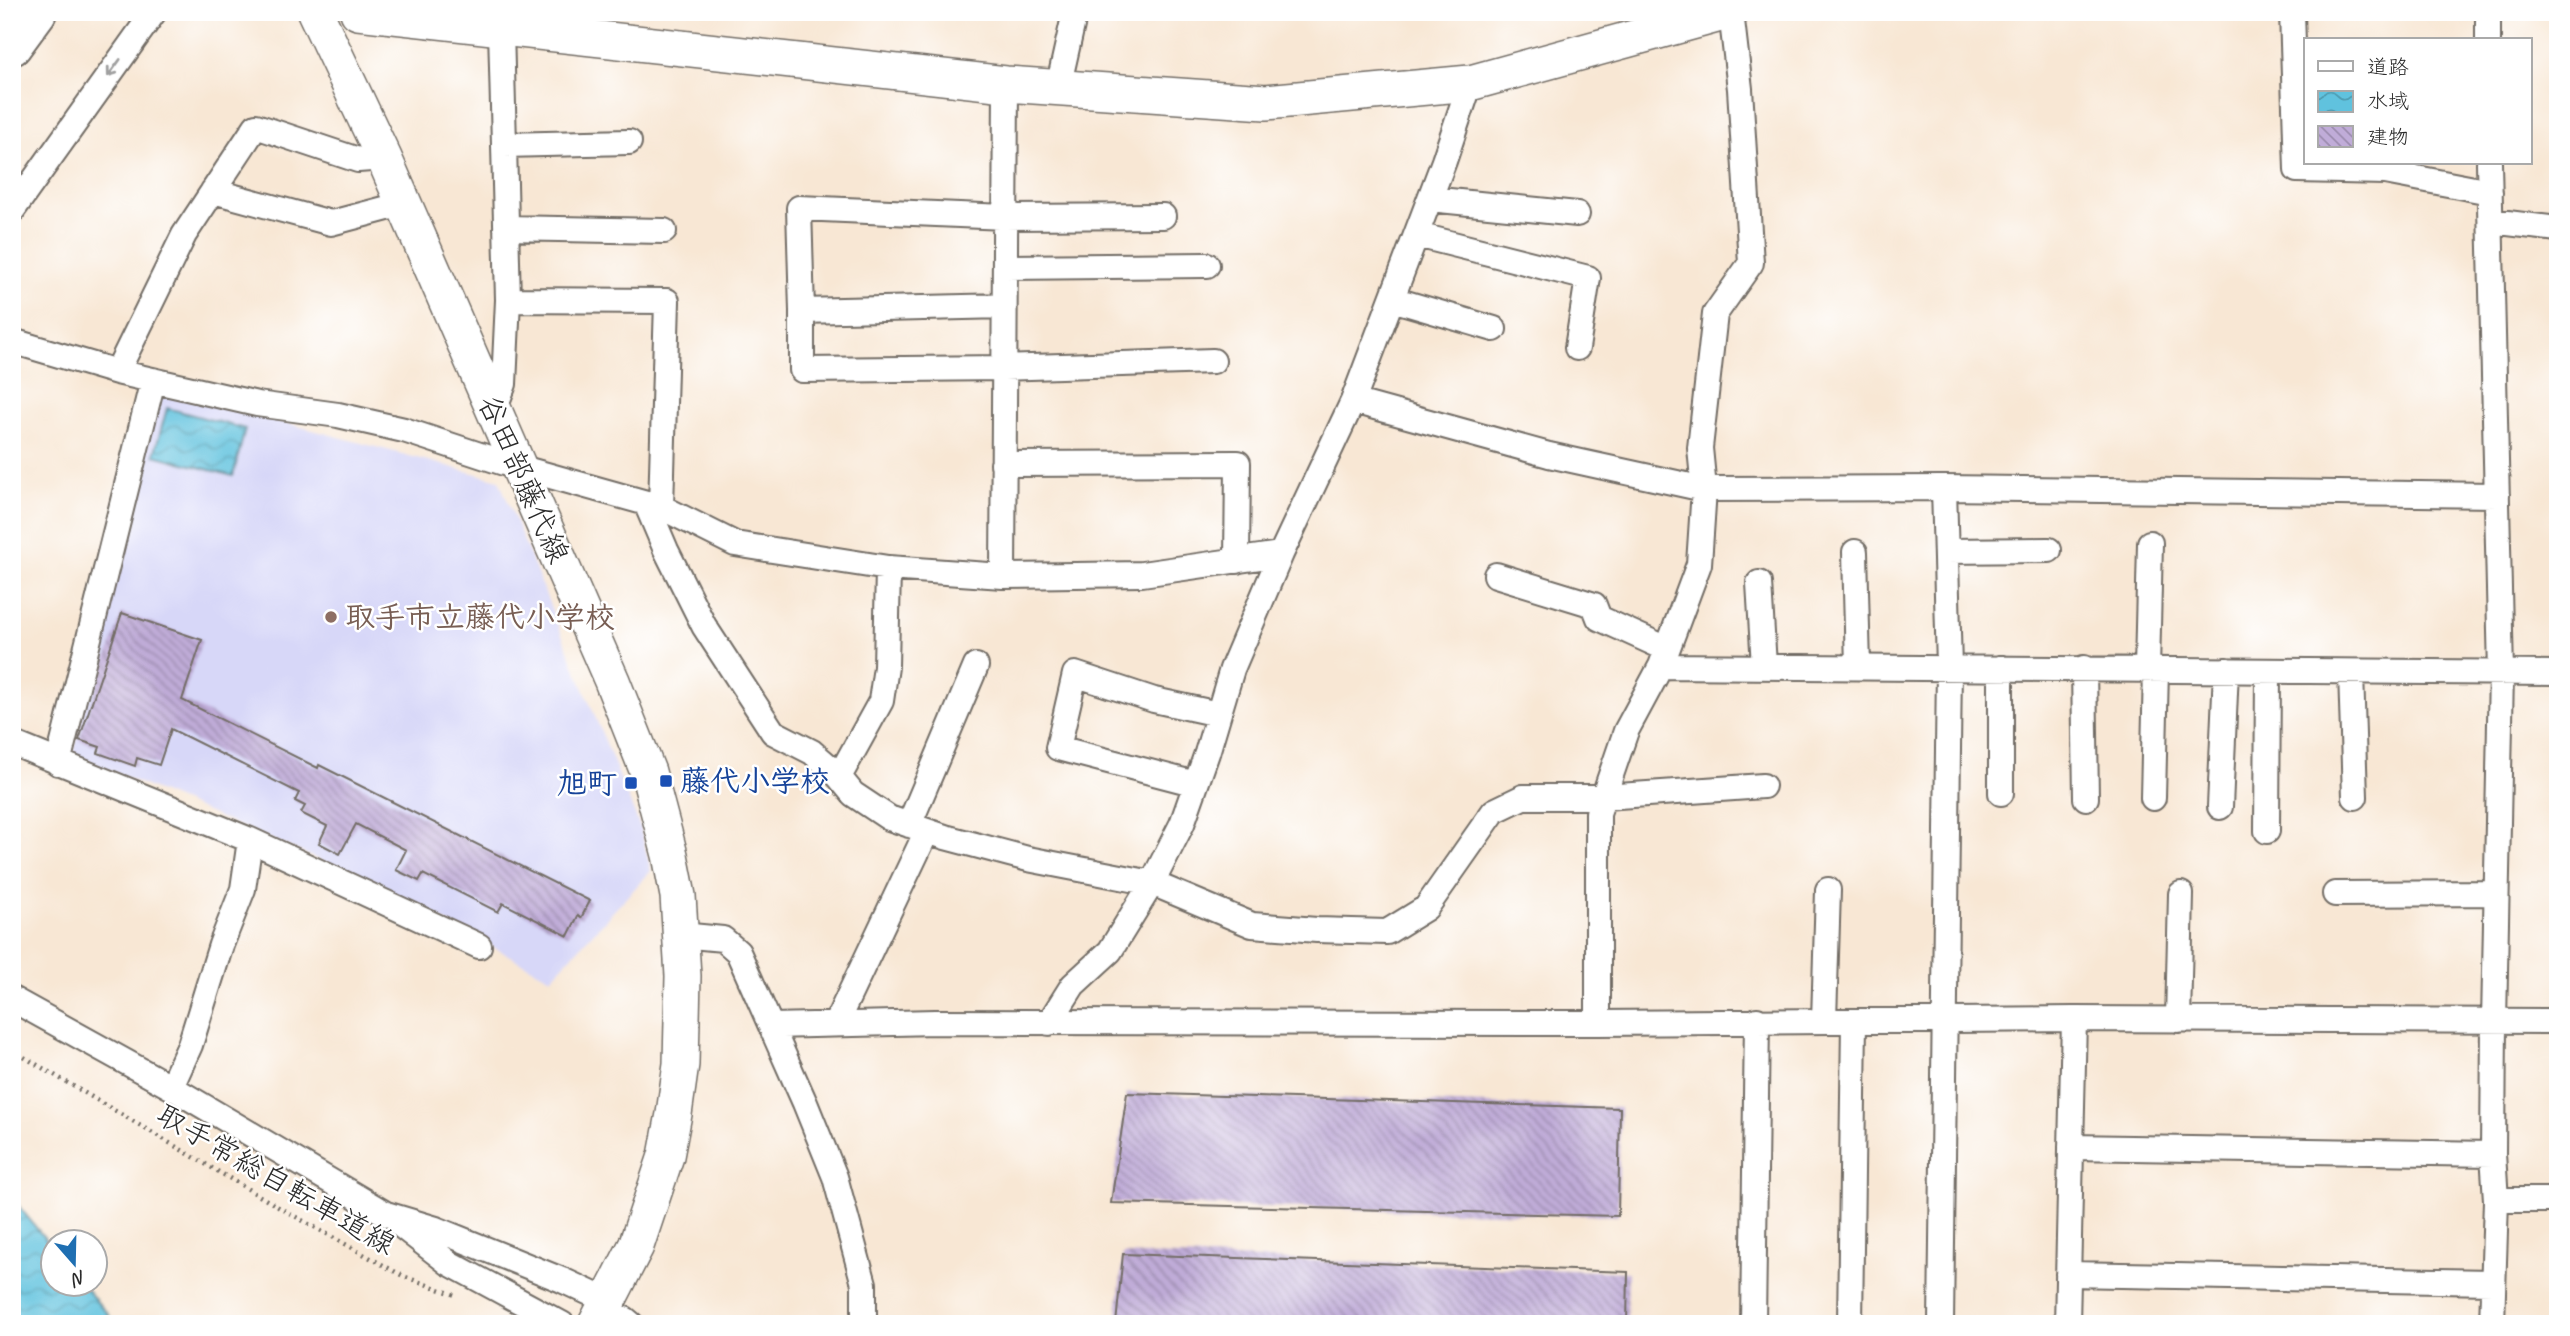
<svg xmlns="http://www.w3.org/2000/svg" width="2570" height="1336" font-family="Caveat,'Klee One',sans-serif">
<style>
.built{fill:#d7d7f8}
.water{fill:url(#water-waves);stroke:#467684;stroke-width:2}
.building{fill:url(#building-back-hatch)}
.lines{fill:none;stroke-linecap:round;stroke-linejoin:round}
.street-casing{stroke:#736d66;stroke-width:28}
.secondary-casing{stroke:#736d66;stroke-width:38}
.highway-casing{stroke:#736d66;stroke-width:42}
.path{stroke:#736d66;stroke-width:4.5;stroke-dasharray:2 5;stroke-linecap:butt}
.street{stroke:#fff;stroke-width:24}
.secondary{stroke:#fff;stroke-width:35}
.highway{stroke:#fff;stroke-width:38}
.oneway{stroke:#a0a0a0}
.education-dot{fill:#8d6e63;stroke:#fff;stroke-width:2.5}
.transit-dot{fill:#1a4fb4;stroke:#fff;stroke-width:2.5}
.labels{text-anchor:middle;stroke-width:5;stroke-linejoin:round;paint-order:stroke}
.street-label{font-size:30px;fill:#2b2b2b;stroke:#fff}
.education-label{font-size:30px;font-weight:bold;fill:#785e54;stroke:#fff;text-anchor:start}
.transit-label{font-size:30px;font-weight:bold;fill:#164399;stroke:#fff;text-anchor:start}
</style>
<defs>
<pattern id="water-waves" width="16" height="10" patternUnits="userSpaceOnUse" patternTransform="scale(1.75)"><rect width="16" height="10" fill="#60c2de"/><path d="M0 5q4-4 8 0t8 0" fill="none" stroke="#4f9eb4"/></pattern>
<pattern id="building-back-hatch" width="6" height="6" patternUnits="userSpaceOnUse" patternTransform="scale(1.75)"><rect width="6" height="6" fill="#c0acd8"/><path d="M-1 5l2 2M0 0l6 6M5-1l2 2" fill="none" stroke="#9c8caf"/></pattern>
</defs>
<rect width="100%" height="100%" fill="#fff"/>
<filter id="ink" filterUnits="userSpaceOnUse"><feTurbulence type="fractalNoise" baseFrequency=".0143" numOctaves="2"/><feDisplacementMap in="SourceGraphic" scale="14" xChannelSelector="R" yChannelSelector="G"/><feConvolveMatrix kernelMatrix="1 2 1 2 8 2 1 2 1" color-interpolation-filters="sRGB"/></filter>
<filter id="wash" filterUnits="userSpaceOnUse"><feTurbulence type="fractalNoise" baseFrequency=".00686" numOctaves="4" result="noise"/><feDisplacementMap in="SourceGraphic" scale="28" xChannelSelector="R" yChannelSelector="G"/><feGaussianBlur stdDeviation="1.57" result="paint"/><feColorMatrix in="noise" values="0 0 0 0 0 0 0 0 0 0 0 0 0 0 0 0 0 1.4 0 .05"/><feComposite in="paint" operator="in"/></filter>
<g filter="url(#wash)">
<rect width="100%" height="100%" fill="#f8e7d4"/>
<path class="built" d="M160 389 499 480 640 827 651 871 551 978 371 882 73 755Z"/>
<path class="water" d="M167 408 245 429 233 476 154 455Z
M12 1198 52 1247V1284H82L116 1324H12Z"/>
<g id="blocks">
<path class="building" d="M122 613 202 640 182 700 318 768 319 765 590 901 581 918 578 916 568 936 503 903 498 912 423 874 419 881 396 870 406 850 356 824 340 854 319 843 327 826 301 813 305 806 295 801 299 793 171 729 159 765 137 758 135 766 98 753 100 747 79 740Z
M1127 1093 1620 1108 1618 1216 1111 1203Z
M1123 1254 1628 1272 1627 1324H1116Z"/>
</g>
</g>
<g filter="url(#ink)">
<use href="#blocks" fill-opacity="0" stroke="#736d66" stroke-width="2"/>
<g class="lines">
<defs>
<path id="street" d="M2292 12 2297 170 2385 172 2490 192
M2488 12V40
M573 37 580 12
M1058 88 1075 12
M504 145 629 142
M2489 163 2501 673 2494 1022 2493 1154 2496 1200 2492 1324
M213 191 331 223 403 204
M1430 199 1577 214
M12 211 154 12
M2491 221 2558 229
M506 228 664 231
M1417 235 1588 278 1577 348
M1005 267 1207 265
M1392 299 1494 329
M508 300 667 301 661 507
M1004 306 802 311V370L1004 368 1213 361
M802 311 799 208 1005 217 1163 216
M12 341 117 372 257 404 338 415 404 430 504 463 661 507 735 544 888 568 1003 576 1142 574 1281 554
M117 372 184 235 256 126 358 160 384 158
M1353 401 1549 455 1704 489 1944 488 1949 667 1941 1324
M494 410 504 384 508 300 501 29 505 13
M1003 464 1238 463 1237 561
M1944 488 2497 495
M646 503 666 550 704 626 773 732 812 752 835 772 853 794 889 818 945 837 1028 859 1152 883 1252 925 1317 930 1387 932 1426 908 1494 811 1523 797H1604L1763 786
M1946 551 2049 550
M1855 552 1858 667
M1496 575 1594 605 1599 618 1667 649
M1003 576 1006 84
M1759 583 1764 666
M1661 666 2558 673
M2001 668V793
M2084 668 2086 798
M2147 669 2150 543
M2351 672 2355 797
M12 743 250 840 479 946
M58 763 153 380
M839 777 881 701 886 667 888 568
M1196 784 1058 748 1075 674 1154 700 1218 714
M2153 798 2156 669
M2220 807 2226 670
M909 825 976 666
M2267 831 2268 671
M2335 894 2496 893
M681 935 723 939 738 952 805 1103 835 1177 864 1284V1324
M12 999 171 1087 386 1214 436 1229 562 1280 590 1293
M1824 1020 1828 890
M2178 1020 2181 894
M836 1023 927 831
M1049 1023 1073 985 1110 951 1152 883 1182 824 1207 753 1232 669 1281 554 1353 401 1444 161 1470 83
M1598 1023V813L1626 731 1661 666 1699 564 1704 489 1700 448 1715 314 1751 263 1740 89 1731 12
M772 1026 935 1022 1598 1023 2074 1019 2558 1021
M171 1087 190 1045 221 945 243 889 250 840
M2071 1147 2493 1154
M2496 1200H2558
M399 1224 449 1263 562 1324
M2068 1274 2492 1282
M625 1319 631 1324
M1753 1324 1757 1020
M1850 1324 1854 1021
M2067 1324 2074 1019"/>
<path id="secondary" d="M315 12 384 158 612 681 648 772 670 855 678 896 683 976 681 1064 674 1114 666 1156 636 1246 596 1324
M358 12 1006 84 1266 102 1470 83 1728 12"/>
<path id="highway" d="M12 46 37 12"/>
</defs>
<use href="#street" class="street-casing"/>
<use href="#secondary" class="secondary-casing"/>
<use href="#highway" class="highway-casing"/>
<path class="path" d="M12 1050 280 1208 403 1276 458 1296"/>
<use href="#street" class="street"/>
<use href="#secondary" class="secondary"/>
<use href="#highway" class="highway"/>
</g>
<defs><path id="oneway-shaft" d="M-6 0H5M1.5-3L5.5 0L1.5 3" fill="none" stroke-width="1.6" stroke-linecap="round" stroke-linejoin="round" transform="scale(1.75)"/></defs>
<use class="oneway" href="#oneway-shaft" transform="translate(114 68) rotate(126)"/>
</g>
<circle class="education-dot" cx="331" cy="617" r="7"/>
<g class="transit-dot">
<rect x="659" y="774" width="14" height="14" rx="3.5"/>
<rect x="624" y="776" width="14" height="14" rx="3.5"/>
</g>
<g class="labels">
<g class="street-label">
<text transform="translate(524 479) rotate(66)" y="10">谷田部藤代線</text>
<text transform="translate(276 1179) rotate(30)" y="10">取手常総自転車道線</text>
</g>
<g class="education-label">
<text x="345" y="627">取手市立藤代小学校</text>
</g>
<g class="transit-label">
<text x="680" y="791">藤代小学校</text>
<text x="617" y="793" text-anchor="end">旭町</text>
</g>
</g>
<rect width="2570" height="1336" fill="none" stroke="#fff" stroke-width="42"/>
<rect x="2304" y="38" width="228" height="126" fill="#ffffff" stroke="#aaaaaa" stroke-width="2"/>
<rect x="2318" y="61" width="35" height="10" fill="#ffffff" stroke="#aaaaaa" stroke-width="2"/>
<text x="2367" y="74" font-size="21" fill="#2b2b2b">道路</text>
<rect x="2318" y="91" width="35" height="21" fill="url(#water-waves)" stroke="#aaaaaa" stroke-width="2"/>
<text x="2367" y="108" font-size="21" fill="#2b2b2b">水域</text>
<rect x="2318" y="126" width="35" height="21" fill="url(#building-back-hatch)" stroke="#aaaaaa" stroke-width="2"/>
<text x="2367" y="144" font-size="21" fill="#2b2b2b">建物</text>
<g transform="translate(74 1263) rotate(160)"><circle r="33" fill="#ffffff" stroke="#aaaaaa" stroke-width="2"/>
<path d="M0-5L12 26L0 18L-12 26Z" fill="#1f6fb2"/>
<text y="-10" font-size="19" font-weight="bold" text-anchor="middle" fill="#2b2b2b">N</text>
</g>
</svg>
